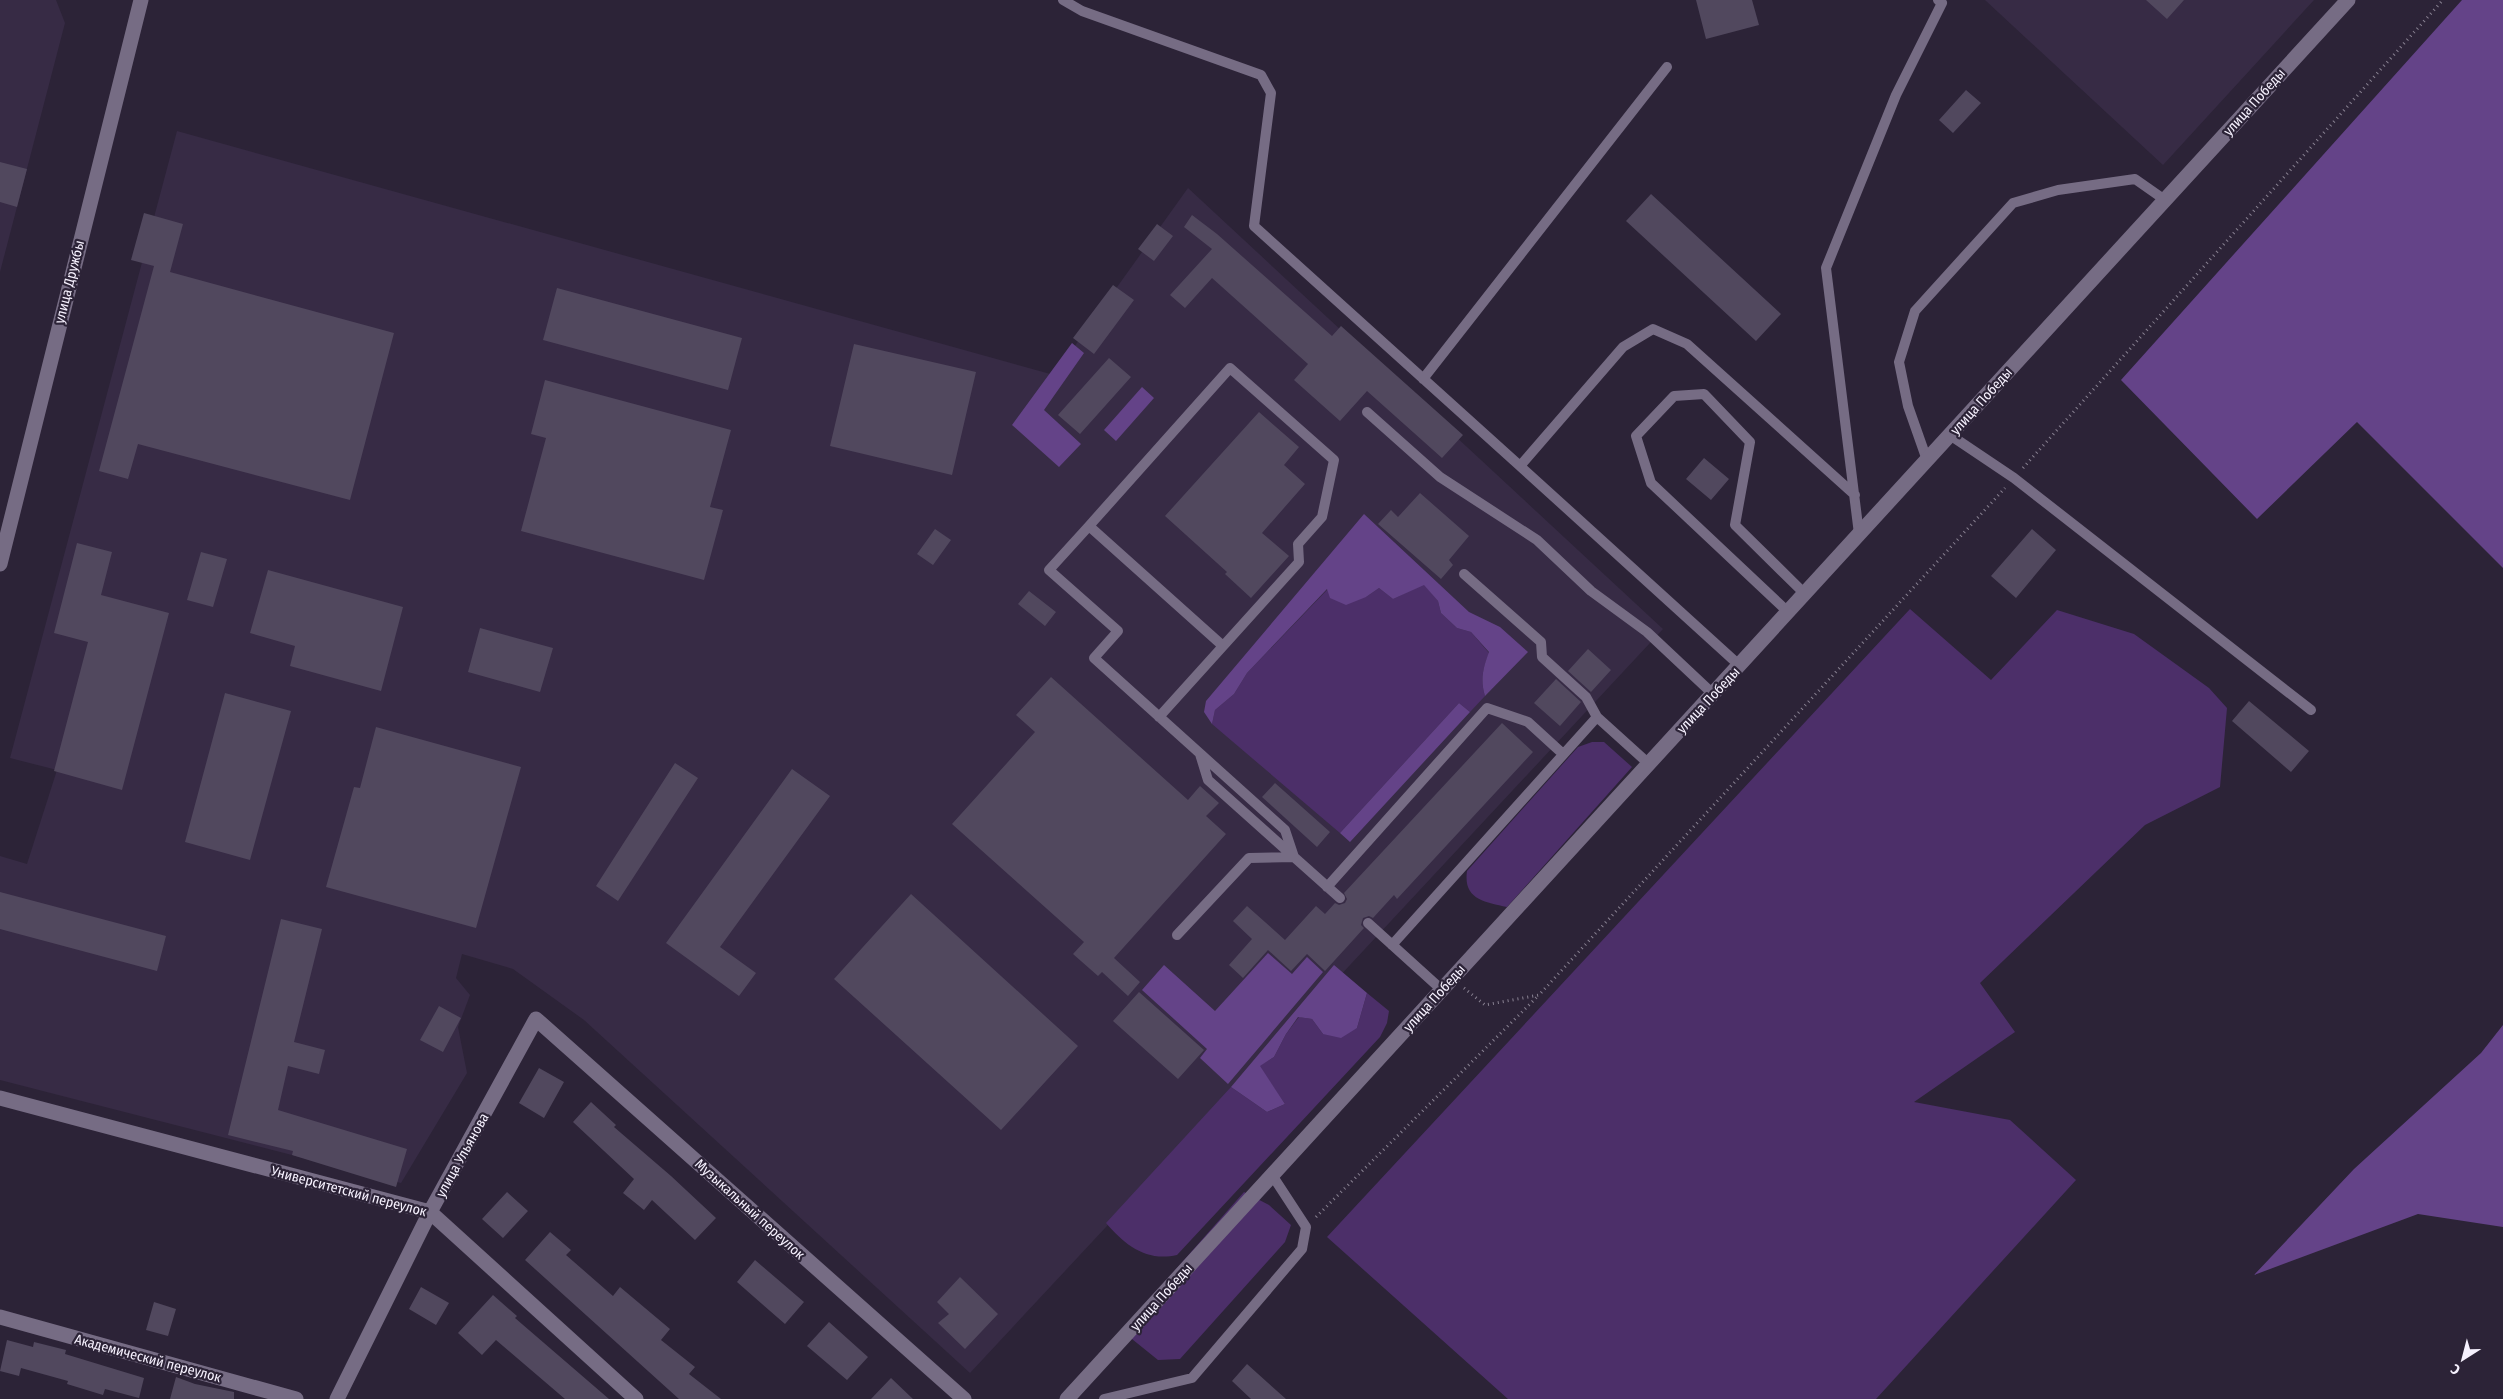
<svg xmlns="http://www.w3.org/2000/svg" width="2503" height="1399" font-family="'Fira Sans Condensed',sans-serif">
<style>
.built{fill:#372b45}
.green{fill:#4c2f69}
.forest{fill:#644388}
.building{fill:#51485e}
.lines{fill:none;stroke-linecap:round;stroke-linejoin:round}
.path{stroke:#898292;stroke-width:3;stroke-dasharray:1 4;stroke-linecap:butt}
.service{stroke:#766c84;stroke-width:10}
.minor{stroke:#766c84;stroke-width:15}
.secondary{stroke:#766c84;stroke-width:15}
.labels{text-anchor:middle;stroke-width:4.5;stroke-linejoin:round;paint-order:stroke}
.street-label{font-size:14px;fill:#f6f1fe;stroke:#2c2337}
</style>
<rect width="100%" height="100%" fill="#2c2337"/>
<path class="built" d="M0 0H56L65 23 0 272Z
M1985 0H2314L2163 165Z
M177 131 1054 375 1188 188 1663 629 970 1373 584 1020 513 969 462 954 456 978 470 995 458 1027 467 1073 401 1183 0 1080V856L27 864 57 770 10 758Z"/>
<path class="green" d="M1424 584 1438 601 1441 613 1457 628 1471 632 1489 653C1483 668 1480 680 1485 696L1470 712 1459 703 1340 833 1212 724 1215 710 1234 694 1247 673 1328 589 1366 597 1379 588 1393 599Z
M1910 609 1991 680 2057 610 2134 634 2209 688 2227 708 2220 787 2145 825 1980 983 2015 1032 1914 1102 2010 1120 2076 1180 1876 1399H1508L1327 1237Z
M1592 742H1604L1632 767 1507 907C1484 902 1463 899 1467 871L1578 747Z
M1367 993 1389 1011 1387 1023 1380 1037 1177 1255C1146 1262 1125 1245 1106 1223L1231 1087 1267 1112 1285 1104 1259 1066 1274 1057 1286 1034 1299 1017 1312 1019 1323 1034 1357 1028Z
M1244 1192 1269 1205 1291 1225 1285 1242 1180 1359 1158 1360 1127 1335 1140 1310Z"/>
<path class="forest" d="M2462 0H2503V568L2357 422 2257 519 2121 380Z
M1072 343 1084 353 1044 410 1081 444 1059 467 1012 425Z
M1142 387 1154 398 1116 441 1104 430Z
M1364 514 1469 612 1500 627 1528 652 1485 696C1480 680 1483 668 1489 652L1471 632 1457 628 1441 613 1438 601 1424 585 1393 599 1379 588 1366 597 1346 605 1330 598 1327 589 1247 673 1234 694 1215 710 1212 724 1204 712 1206 701Z
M1459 703 1470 712 1350 842 1340 833Z
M1268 953 1292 974 1307 957 1323 972 1228 1084 1200 1058 1207 1049 1142 990 1164 965 1215 1011Z
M1334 965 1367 993 1357 1028 1341 1038 1323 1034 1312 1019 1298 1017 1286 1034 1274 1057 1260 1066 1285 1104 1267 1112 1231 1087Z
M2503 1025V1227L2418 1214 2254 1275 2354 1169 2481 1053Z"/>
<path class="building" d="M1696 0H1752L1759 25 1706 39Z
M2146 0H2184L2167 19Z
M1966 90 1981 103 1953 133 1939 120Z
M0 162 27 169 17 207 0 202Z
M1651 194 1781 314 1756 341 1626 221Z
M144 213 183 224 170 272 394 333 350 500 138 444 128 479 99 471 154 266 131 260Z
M1192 215 1217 234 1332 336 1341 326 1463 435 1442 458 1367 391 1340 421 1294 380 1308 364 1212 278 1185 308 1170 295 1212 249 1184 227Z
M1157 224 1173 236 1154 261 1138 249Z
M1113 285 1134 300 1094 354 1073 338Z
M557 288 742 338 728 390 543 340Z
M854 344 976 372 952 475 830 446Z
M1109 358 1131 377 1080 434 1058 415Z
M545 380 731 430 710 507 723 510 704 580 521 531 546 438 531 434Z
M1259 412 1299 447 1284 465 1305 484 1262 533 1289 556 1251 598 1225 574 1227 572 1165 516Z
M1704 458 1729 479 1711 500 1686 479Z
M1420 493 1469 536 1449 560 1453 565 1441 579 1378 524 1391 510 1398 517Z
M935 529 951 540 933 565 917 554Z
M2032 529 2056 550 2016 598 1991 576Z
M77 543 112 552 101 595 169 613 122 790 54 771 88 642 54 633Z
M201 552 227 559 213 607 187 600Z
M268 570 403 607 381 691 290 666 295 646 250 633Z
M1029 591 1056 612 1045 626 1018 604Z
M480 628 553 648 540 692 468 672Z
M1588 649 1611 670 1591 692 1568 671Z
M1051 677 1188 800 1200 786 1219 803 1206 816 1226 834 1114 958 1140 982 1128 996 1102 972 1098 976 1073 954 1084 942 952 824 1035 732 1016 715Z
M1556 679 1581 702 1560 726 1534 703Z
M225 693 291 711 250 860 185 842Z
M2249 701 2309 751 2291 772 2232 721Z
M1502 723 1533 752 1397 899 1394 895 1373 918 1369 916 1363 918 1361 925 1364 928 1325 971 1307 954 1291 971 1268 950 1243 978 1229 965 1252 939 1233 921 1247 906 1285 940 1316 906 1325 914 1335 903 1339 905 1345 903 1347 899 1344 893Z
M376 727 521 767 476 928 326 887 354 787 360 788Z
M675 763 698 778 618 901 596 886Z
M792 769 830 796 720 947 756 973 739 996 666 943Z
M1275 783 1330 832 1317 847 1262 797Z
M0 892 166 936 157 971 0 929Z
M911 894 1078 1046 1001 1130 834 979Z
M281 919 322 929 294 1042 325 1050 319 1074 288 1066 278 1110 407 1149 396 1187 292 1155 293 1151 228 1135Z
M1139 992 1204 1050 1178 1079 1113 1021Z
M439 1006 461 1018 443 1052 420 1040Z
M539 1068 564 1082 544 1118 519 1103Z
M591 1102 616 1125 614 1127 671 1176 716 1218 695 1240 652 1200 644 1210 623 1193 634 1179 573 1122Z
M507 1192 528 1211 503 1238 482 1219Z
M550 1232 571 1250 566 1255 613 1296 620 1287 670 1329 661 1340 695 1367 689 1374 721 1399H679L525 1260Z
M755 1260 804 1302 785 1324 737 1282Z
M960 1277 998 1314 965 1349 938 1323 949 1314 937 1302Z
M421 1287 449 1303 436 1325 409 1309Z
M493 1295 517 1316 515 1318 609 1399H565L496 1340 482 1355 458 1333Z
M154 1302 176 1309 168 1336 146 1330Z
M829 1322 868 1357 847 1380 807 1346Z
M7 1340 33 1347 34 1342 66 1350 65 1354 144 1378 139 1398 105 1389 103 1395 67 1384 68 1381 21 1368 19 1376 0 1371Z
M1247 1364 1286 1399H1251L1232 1381Z
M176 1377 195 1384 234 1392V1399H170Z
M891 1378 913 1399H871Z"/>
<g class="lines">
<path class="path" d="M2023 468 2443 0
M1464 988 1485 1005 1539 995 2005 488
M1316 1217 1538 996"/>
<path class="service" d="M1063 0 1082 11 1261 75 1271 93 1254 226 1520 466
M1423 379 1667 67
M1367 412 1440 477 1537 540 1591 591 1647 632 1713 694
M1950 435 2014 478 2311 710
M1927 460 1908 406 1899 362 1915 311 2013 203 2058 190 2135 179 2165 200
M1089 526 1230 368 1334 460 1322 517 1298 544 1299 562 1159 717
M1859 534 1826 268 1896 95 1942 3 1938 0
M1464 574 1541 642 1542 657 1586 697 1597 717
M1788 612 1651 483 1636 436 1674 396 1704 394 1750 442 1735 525 1805 594
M1223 646 1089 526 1049 570 1118 631 1094 658 1285 830 1294 857 1340 898
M1739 665 1520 466 1623 347 1653 329 1687 344 1855 495
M1327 887 1487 708 1528 722 1563 754
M1368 923 1442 990
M1177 935 1249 858 1294 857 1208 780 1200 754
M1392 945 1597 717 1649 764
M1104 1399 1192 1378 1302 1249 1306 1227 1272 1175"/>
<path class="minor" d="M0 1098 430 1212 636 1399
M0 1317 296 1399
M337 1399 430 1212 536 1019 964 1399"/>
<path class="secondary" d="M0 564 141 0
M1067 1399 2348 0"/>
</g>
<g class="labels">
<g class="street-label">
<text transform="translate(2254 102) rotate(-48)" y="5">улица Победы</text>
<text transform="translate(69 282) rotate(-76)" y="5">улица Дружбы</text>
<text transform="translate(1981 401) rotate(-48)" y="5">улица Победы</text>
<text transform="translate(1708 700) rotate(-47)" y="5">улица Победы</text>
<text transform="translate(1434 998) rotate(-48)" y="5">улица Победы</text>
<text transform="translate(462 1155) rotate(-61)" y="5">улица Ульянова</text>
<text transform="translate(349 1191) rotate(15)" y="5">Университетский переулок</text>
<text transform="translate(750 1209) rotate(42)" y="5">Музыкальный переулок</text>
<text transform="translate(1161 1297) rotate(-48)" y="5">улица Победы</text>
<text transform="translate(148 1358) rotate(15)" y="5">Академический переулок</text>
</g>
</g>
<g transform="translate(2463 1359) rotate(216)" stroke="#2c2337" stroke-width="4" paint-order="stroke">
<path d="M0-4L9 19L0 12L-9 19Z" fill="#f6f1fe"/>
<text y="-8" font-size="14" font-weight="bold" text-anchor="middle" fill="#f6f1fe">С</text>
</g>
</svg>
